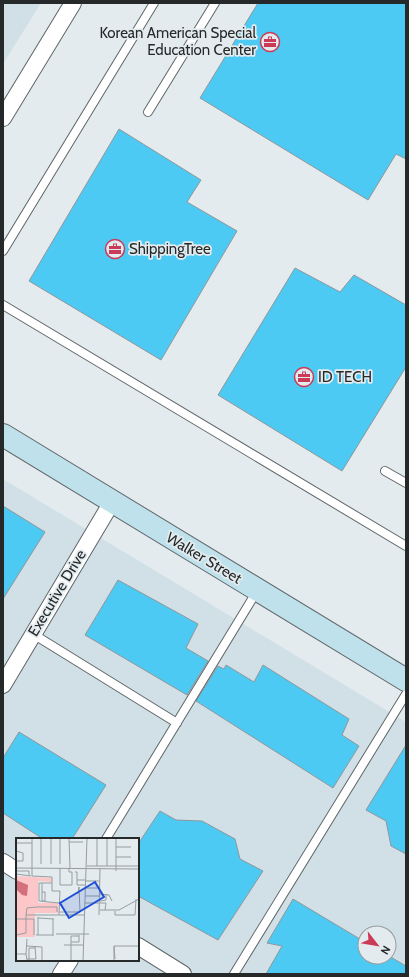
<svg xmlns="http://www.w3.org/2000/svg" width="409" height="977" font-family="Cabin,sans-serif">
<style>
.built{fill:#d1e0e7;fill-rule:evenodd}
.building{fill:#4dcaf4;stroke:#909799}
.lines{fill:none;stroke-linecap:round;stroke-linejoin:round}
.service-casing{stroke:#606668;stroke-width:10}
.minor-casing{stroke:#606668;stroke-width:18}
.secondary-casing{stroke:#606668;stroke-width:24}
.service{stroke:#fff;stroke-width:8}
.minor{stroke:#fff;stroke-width:16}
.secondary{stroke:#bfe1ec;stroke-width:22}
.labels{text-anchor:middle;stroke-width:3.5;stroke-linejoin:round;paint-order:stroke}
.poi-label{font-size:15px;fill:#26292a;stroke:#e3ebee;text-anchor:start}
.street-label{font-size:15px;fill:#26292a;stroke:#e3ebee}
.inset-road{fill:none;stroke:#979da0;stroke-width:1}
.view{fill:#1d4ed8;fill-opacity:0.15;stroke:#1d4ed8;stroke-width:2}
.inset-edge{fill:none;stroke:#26292a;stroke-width:2}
</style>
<rect width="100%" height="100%" fill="#e3ebee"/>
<path class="built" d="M3 3H41L3 64Z
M3 479 406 722V974H3ZM17 839H138V960H17ZM365 933H389V957H365Z"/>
<path class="building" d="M258 3H406V159L396 154 368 200 200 98Z
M119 129 201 180 187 202 237 231 161 360 29 281Z
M295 268 340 292 354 275 406 305V367L342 471 218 395Z
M3 506 45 532 3 599Z
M118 580 198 624 186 648 208 661 187 695 85 635Z
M226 665 254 682 263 665 349 719 342 735 359 746 333 788 196 701 218 666 224 669Z
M19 732 106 785 72 839H43L3 813V758Z
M406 745V854L391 846 386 821 366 810Z
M160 811 176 820 202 821 235 839 240 859 263 871 218 940 138 896V844Z
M293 899 365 942V957L389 956 406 966V974H266L282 946 267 943Z"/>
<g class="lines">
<defs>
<path id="service" d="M148 112 215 3
M3 251 154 3
M3 305 406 546
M385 471 406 483
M33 634 177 723
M106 839 257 591
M234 974 406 694"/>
<path id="minor" d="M3 118 73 3
M3 685 112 502
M3 862 17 871
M138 946 183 974
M61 974 70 960"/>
<path id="secondary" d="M3 435 406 680"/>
</defs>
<use href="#service" class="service-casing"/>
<use href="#minor" class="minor-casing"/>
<use href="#secondary" class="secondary-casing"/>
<use href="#service" class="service"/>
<use href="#minor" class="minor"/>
<use href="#secondary" class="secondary"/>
</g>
<defs>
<symbol id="office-ring" viewBox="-11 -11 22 22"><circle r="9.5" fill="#e3ebee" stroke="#cb3b58" stroke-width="1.5"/><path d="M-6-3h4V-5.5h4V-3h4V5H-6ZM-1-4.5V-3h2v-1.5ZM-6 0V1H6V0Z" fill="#cb3b58"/></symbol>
</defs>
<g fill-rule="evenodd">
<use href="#office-ring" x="259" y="31" width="22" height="22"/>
<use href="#office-ring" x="104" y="238" width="22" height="22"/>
<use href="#office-ring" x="293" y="366" width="22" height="22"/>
</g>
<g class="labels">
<g class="poi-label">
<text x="256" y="38" text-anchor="end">Korean American Special<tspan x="256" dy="17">Education Center</tspan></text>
<text x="129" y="254">ShippingTree</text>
<text x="318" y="382">ID TECH</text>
</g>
<g class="street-label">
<text transform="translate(204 558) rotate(31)" y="5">Walker Street</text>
<text transform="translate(57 593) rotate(-59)" y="5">Executive Drive</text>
</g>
</g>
<g transform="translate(16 838)">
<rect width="123" height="123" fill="#e3ebee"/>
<path d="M0 38 36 40V44L22 43V65H42L43 75H19V99H0Z" fill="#fdc7ca"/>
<path d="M0 42 12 47 11 58 6 57 0 51Z" fill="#d2717c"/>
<path class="inset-road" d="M16 0V38L36 39V53H44L43 77M25 0V26M44 0V26M53 0 54 30M91 0V28M53 4H67M0 5H16M100 9H115M0 13 7 15V23H0M100 19H115M35 26V0M71 28H123M81 28V0M0 30 123 31M44 30V47H56V34H53V30M1 33H13V37M100 33V0M59 34H61V42H69M0 36 15 38M61 42V47H69M69 43H84M26 45V63M36 45H23V63L43 65M70 50H84M26 54H29V63H26M84 56 93 57 96 63M69 58H83M84 63 90 62V56M69 65H83M84 65H90L89 72M84 72H103L123 61M99 73V77H119L120 61M41 74V69H20L11 70 10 77H69M44 74H64L63 49 62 56M83 77 84 30M22 80 38 81M0 81H18V97M40 96H73M0 97 10 95V77M20 97H37M22 97V79M37 98V81M55 104H63V97M48 107H67M11 108 26 109V123M98 108H123M98 108 99 121M0 116H10L11 122M10 116 11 101M11 121H20L19 108M13 123V110H19M55 123V98H63M67 123 71 0M98 123V108"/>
<path class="view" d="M79 44 88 59 53 80 44 65Z"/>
<rect width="123" height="123" class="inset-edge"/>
</g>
<rect width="409" height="977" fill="none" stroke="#26292a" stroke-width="8"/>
<g transform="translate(377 945) rotate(121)"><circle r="19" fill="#e3ebee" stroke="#979da0"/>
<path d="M0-3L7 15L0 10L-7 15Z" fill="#cb3b58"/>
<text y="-6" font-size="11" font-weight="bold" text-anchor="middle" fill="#26292a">N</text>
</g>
</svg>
